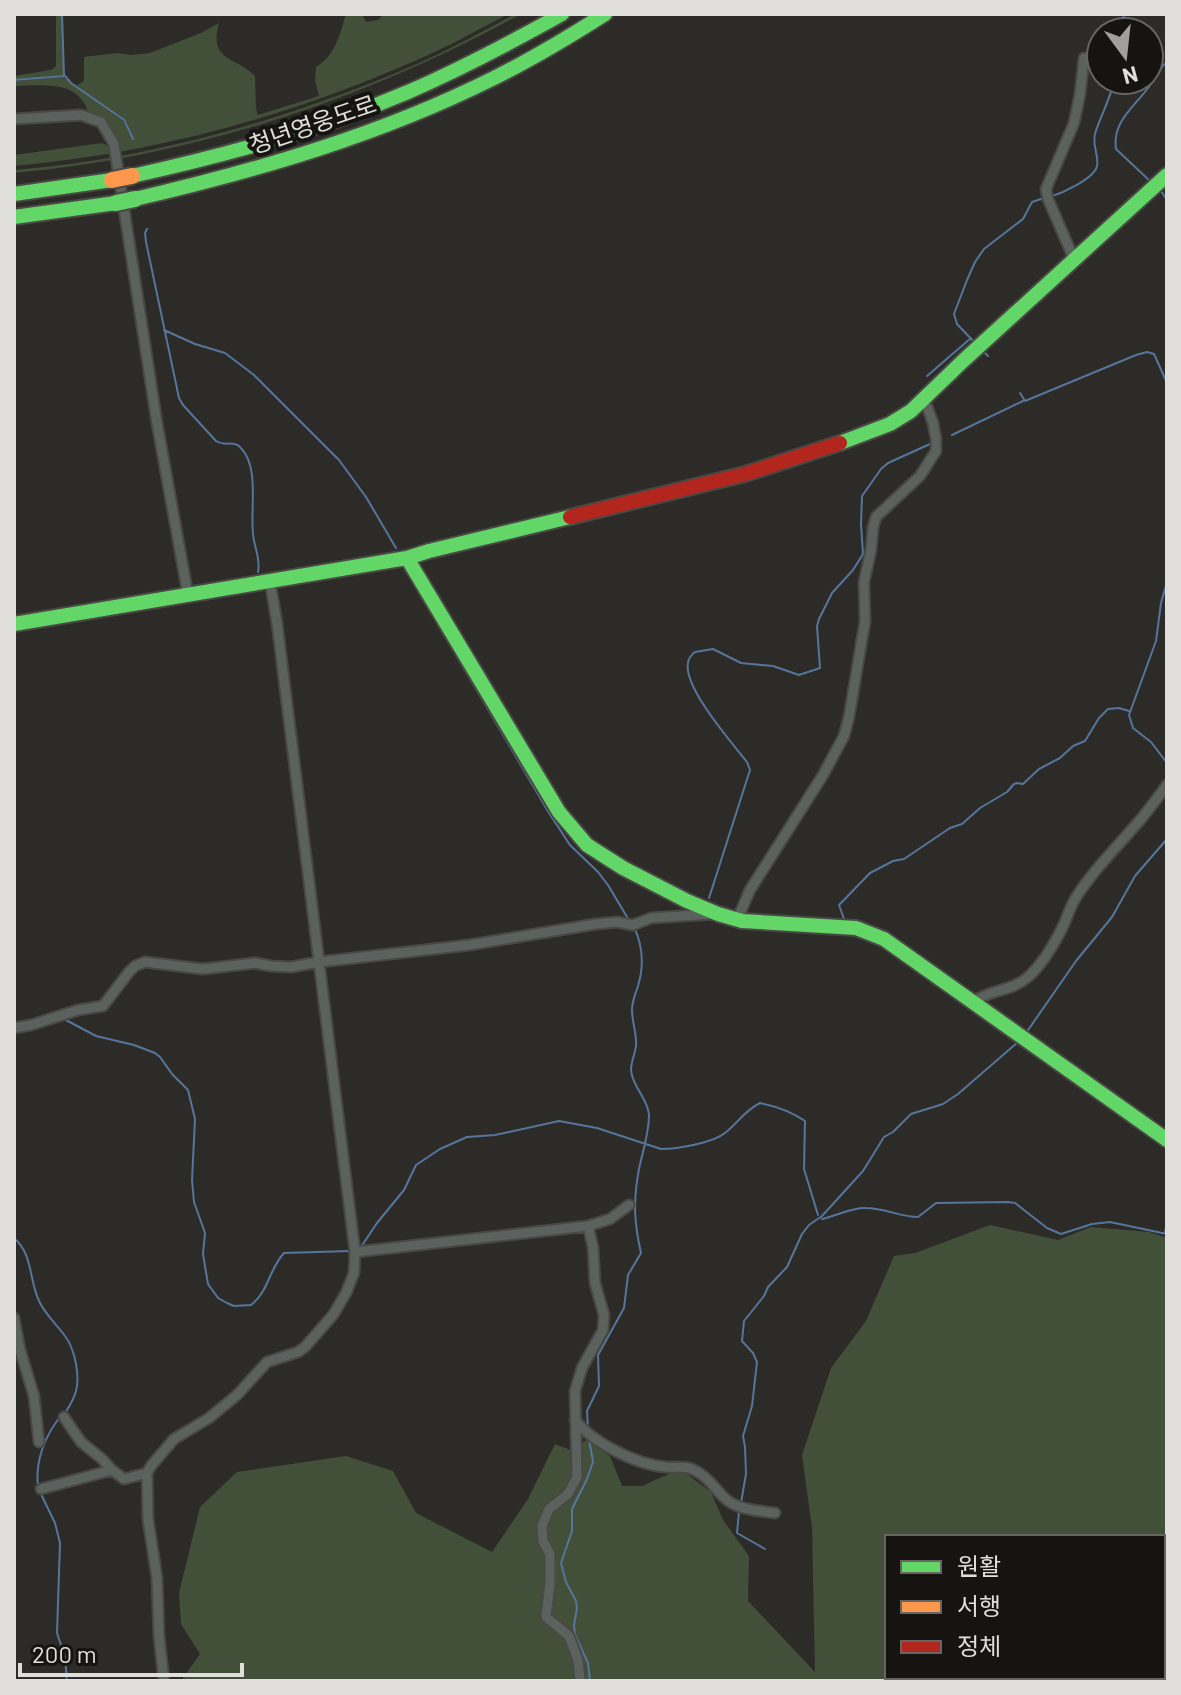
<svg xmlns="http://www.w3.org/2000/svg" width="1181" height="1695" font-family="Barlow,'Noto Sans KR',sans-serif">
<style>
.green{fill:#425039;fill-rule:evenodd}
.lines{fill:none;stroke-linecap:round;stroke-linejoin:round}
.stream{stroke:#56759b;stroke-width:2}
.street-casing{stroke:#494844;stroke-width:13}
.fast-casing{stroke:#494844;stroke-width:18}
.jam-casing{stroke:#494844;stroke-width:18}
.street{stroke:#5b625e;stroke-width:9}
.fast{stroke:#63d668;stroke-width:14}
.jam{stroke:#b3261e;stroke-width:14}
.fast-bridge-casing{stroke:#494844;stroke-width:20;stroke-linecap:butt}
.slow-bridge-casing{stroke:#494844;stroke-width:20;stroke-linecap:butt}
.fast-bridge{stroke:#63d668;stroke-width:16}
.slow-bridge{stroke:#ff974d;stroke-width:16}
.labels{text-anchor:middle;stroke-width:8;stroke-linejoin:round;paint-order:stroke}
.street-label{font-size:24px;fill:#e0deda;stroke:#161411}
</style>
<rect width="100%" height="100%" fill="#2d2b27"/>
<path class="green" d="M56 14H62L64 75 14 80V76L51 70 56 66Z
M346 14H365L363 17 366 22 378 20 384 14H508C476 31 444 49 410 63 286 117 152 154 14 166V155L102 143 113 148C108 129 109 119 88 111 76 79 42 86 14 86V81L63 77 123 121 133 142 124 120 76 86 84 81V57L117 53 131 55 150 53 201 33 219 23C208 62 236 56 255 76L256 109 258 115 319 96 315 80 316 67C335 56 340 34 346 14Z
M515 14H521C365 100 192 157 14 173V170C151 159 286 120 412 66 447 51 481 32 515 14Z
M990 1225 1058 1240 1091 1227 1149 1232 1167 1238V1681H181L200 1654 181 1624 179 1593 200 1507 237 1472 346 1456 393 1471 416 1513 492 1552 528 1499 555 1444 573 1451 586 1440 610 1456 622 1486H642L680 1469 711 1492 723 1520 749 1556 748 1601 815 1672 812 1528 802 1455 831 1368 866 1321 894 1256 915 1253ZM887 1537H1163V1677H887Z"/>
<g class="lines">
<path class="stream" d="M1121 32 1124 14
M65 76 71 83 124 120 133 139
M14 80 64 76 62 14
M1151 182 1116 149C1112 122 1134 107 1148 88 1156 77 1156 71 1167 62
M1161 191 1167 200
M1050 197C1062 193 1094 179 1097 166 1099 155 1092 145 1095 134 1100 116 1111 99 1114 80
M147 229 145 233 146 242 179 398 183 405 216 441C226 447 233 440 240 447 260 466 250 509 253 534 254 547 261 559 258 572
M164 330 195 344 225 353 254 375 339 460 366 497 396 548
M975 343 957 324 954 314 967 280 975 262 984 249 1023 219 1032 202 1044 198
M985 353 988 356
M927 376 971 338
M1020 393 1025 401 1136 355 1147 352 1154 354 1167 383
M952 435 1023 401
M406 570 549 813 570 845 598 872 608 885 630 922
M1167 582 1161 603 1156 641 1129 715 1133 728 1151 742 1167 763
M709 898 750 770 747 762C732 743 683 687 688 663 688 659 692 654 695 652L713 649 741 663 773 666 799 675 820 668 817 626 819 619 832 593 853 570 863 554 861 524 862 496 881 469 888 463 930 444
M844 919 839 905 870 873 893 861 904 859 950 828 962 824 980 808 1007 792 1014 784 1017 783 1023 784 1039 769 1060 758 1073 746 1085 741 1099 718 1108 709 1119 708 1129 711
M64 1019 96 1036 134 1045 155 1053 160 1057 172 1074 188 1090 195 1119 192 1180 194 1202 205 1233 203 1254 208 1284 218 1298 227 1303 234 1306 251 1305C269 1291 269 1269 284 1253L350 1251
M1026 1033 1076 961 1112 917 1135 876 1167 839
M822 1219C837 1216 852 1207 866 1208 884 1208 901 1217 918 1217L936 1203 1008 1202 1015 1203 1047 1228 1061 1234 1092 1224 1110 1222 1167 1234
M1165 1232 1167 1223
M14 1238C33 1254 29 1280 39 1301 45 1314 57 1325 65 1336 75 1349 80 1376 76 1391 74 1399 69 1407 65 1413
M361 1247 377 1223 404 1190 416 1165 440 1149 467 1137 495 1135 559 1121 597 1128 661 1149C677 1149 713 1143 725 1133 738 1123 744 1111 760 1103 775 1106 792 1112 805 1121L804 1169 818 1215
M588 1429 587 1411 599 1386 598 1355 624 1308 628 1275 641 1253C634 1222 633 1201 639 1169 643 1150 649 1134 649 1115 648 1098 632 1087 631 1070 631 1062 635 1054 636 1046 637 1034 632 1022 632 1010 632 1001 635 995 638 986 644 966 643 946 634 927
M589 1439 593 1462 587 1479 572 1509V1531L561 1563 566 1582 576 1601 577 1608 574 1625 575 1635 588 1663 590 1681
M38 1486C35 1461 45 1436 60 1417
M40 1492 55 1523 60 1543 57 1633 65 1657 67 1681
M741 1503 746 1474 745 1447 743 1436 752 1406 757 1362 753 1353 742 1341 744 1321 764 1296 768 1287 787 1267 802 1234 809 1225 822 1216 863 1171 884 1137 893 1132 911 1114 943 1104 958 1094 1018 1042
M739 1512 737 1533 765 1549"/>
<defs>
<path id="street" d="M14 119 81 115 101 122 114 144 157 423 188 595
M1074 259 1048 199 1046 189 1074 123 1080 94 1084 58
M737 920 750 890 823 775 844 736 849 717 862 639 865 622 864 582 871 550 873 528 876 517 920 476 936 451V439L933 423 928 409 923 400
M973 1002C990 989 1011 992 1028 977 1044 963 1056 941 1065 922 1068 914 1071 906 1075 899 1093 870 1119 845 1141 819 1150 808 1159 796 1167 785
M14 1028 31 1025 78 1010 103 1006 129 972 135 966 145 962 203 969 255 963 271 966 291 967 319 962 469 945 596 924 617 922 633 925 651 918 712 914
M355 1252 588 1226 610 1219 629 1205
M14 1318 20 1350 34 1396 39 1442
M64 1417 81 1442 102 1459 112 1470
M575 1420C593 1443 637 1465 666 1467 677 1468 686 1465 696 1471 710 1478 716 1491 727 1500 739 1510 760 1511 775 1513
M41 1489 112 1470 124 1479 147 1473
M580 1680 578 1660 569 1636 546 1617 550 1583V1554L543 1541 542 1526 549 1509 568 1494 577 1477 575 1391 582 1368 603 1330 604 1315 595 1283 593 1247 588 1226
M164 1681 159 1636 157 1578 148 1519 147 1473 151 1466 174 1439 209 1418 237 1395 267 1362 298 1352 305 1347 333 1315 346 1293 354 1273 355 1252 277 623 270 582"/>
<path id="fast" d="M132 176C226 155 319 130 408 92 461 69 512 42 562 14
M14 194 112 180
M135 199C259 170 380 135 494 78 532 59 569 37 605 14
M14 217 116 203
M840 443 890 424 911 411 964 360 1167 175
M407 558 559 812 587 845 623 868 687 901 718 914 742 921 856 928 884 939 1167 1140
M14 624 407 558 429 551 570 517"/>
<path id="jam" d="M570 517 745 474 840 443"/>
</defs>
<use href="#street" class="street-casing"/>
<use href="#fast" class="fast-casing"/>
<use href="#jam" class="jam-casing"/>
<use href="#street" class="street"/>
<use href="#fast" class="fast"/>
<use href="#jam" class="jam"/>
<defs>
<path id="fast-bridge" d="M116 203 135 199"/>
<path id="slow-bridge" d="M112 180 132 176"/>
</defs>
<use href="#fast-bridge" class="fast-bridge-casing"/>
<use href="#slow-bridge" class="slow-bridge-casing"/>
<use href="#fast-bridge" class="fast-bridge"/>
<use href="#slow-bridge" class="slow-bridge"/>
</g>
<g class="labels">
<g class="street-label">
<text transform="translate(313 125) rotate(-19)" y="8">청년영웅도로</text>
</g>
</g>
<rect width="1181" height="1695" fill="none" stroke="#e0deda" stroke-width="32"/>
<rect x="885" y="1535" width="280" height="144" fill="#161411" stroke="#676561" stroke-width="2"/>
<rect x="901" y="1561" width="40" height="12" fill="#63d668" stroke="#676561" stroke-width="2"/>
<text x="957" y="1575" font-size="24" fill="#e0deda">원활</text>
<rect x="901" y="1601" width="40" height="12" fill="#ff974d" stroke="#676561" stroke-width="2"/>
<text x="957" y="1615" font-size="24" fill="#e0deda">서행</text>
<rect x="901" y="1641" width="40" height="12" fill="#b3261e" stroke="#676561" stroke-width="2"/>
<text x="957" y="1655" font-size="24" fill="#e0deda">정체</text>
<g transform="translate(1125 56) rotate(165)"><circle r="38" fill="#161411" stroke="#676561" stroke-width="2"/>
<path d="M0-6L14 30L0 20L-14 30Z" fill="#a19f9b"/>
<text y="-12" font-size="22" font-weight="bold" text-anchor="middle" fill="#e0deda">N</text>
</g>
<path d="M20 1663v12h222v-12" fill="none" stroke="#e0deda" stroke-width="4"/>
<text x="32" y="1663" font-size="24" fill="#e0deda" stroke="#161411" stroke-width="6" paint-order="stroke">200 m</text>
</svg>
